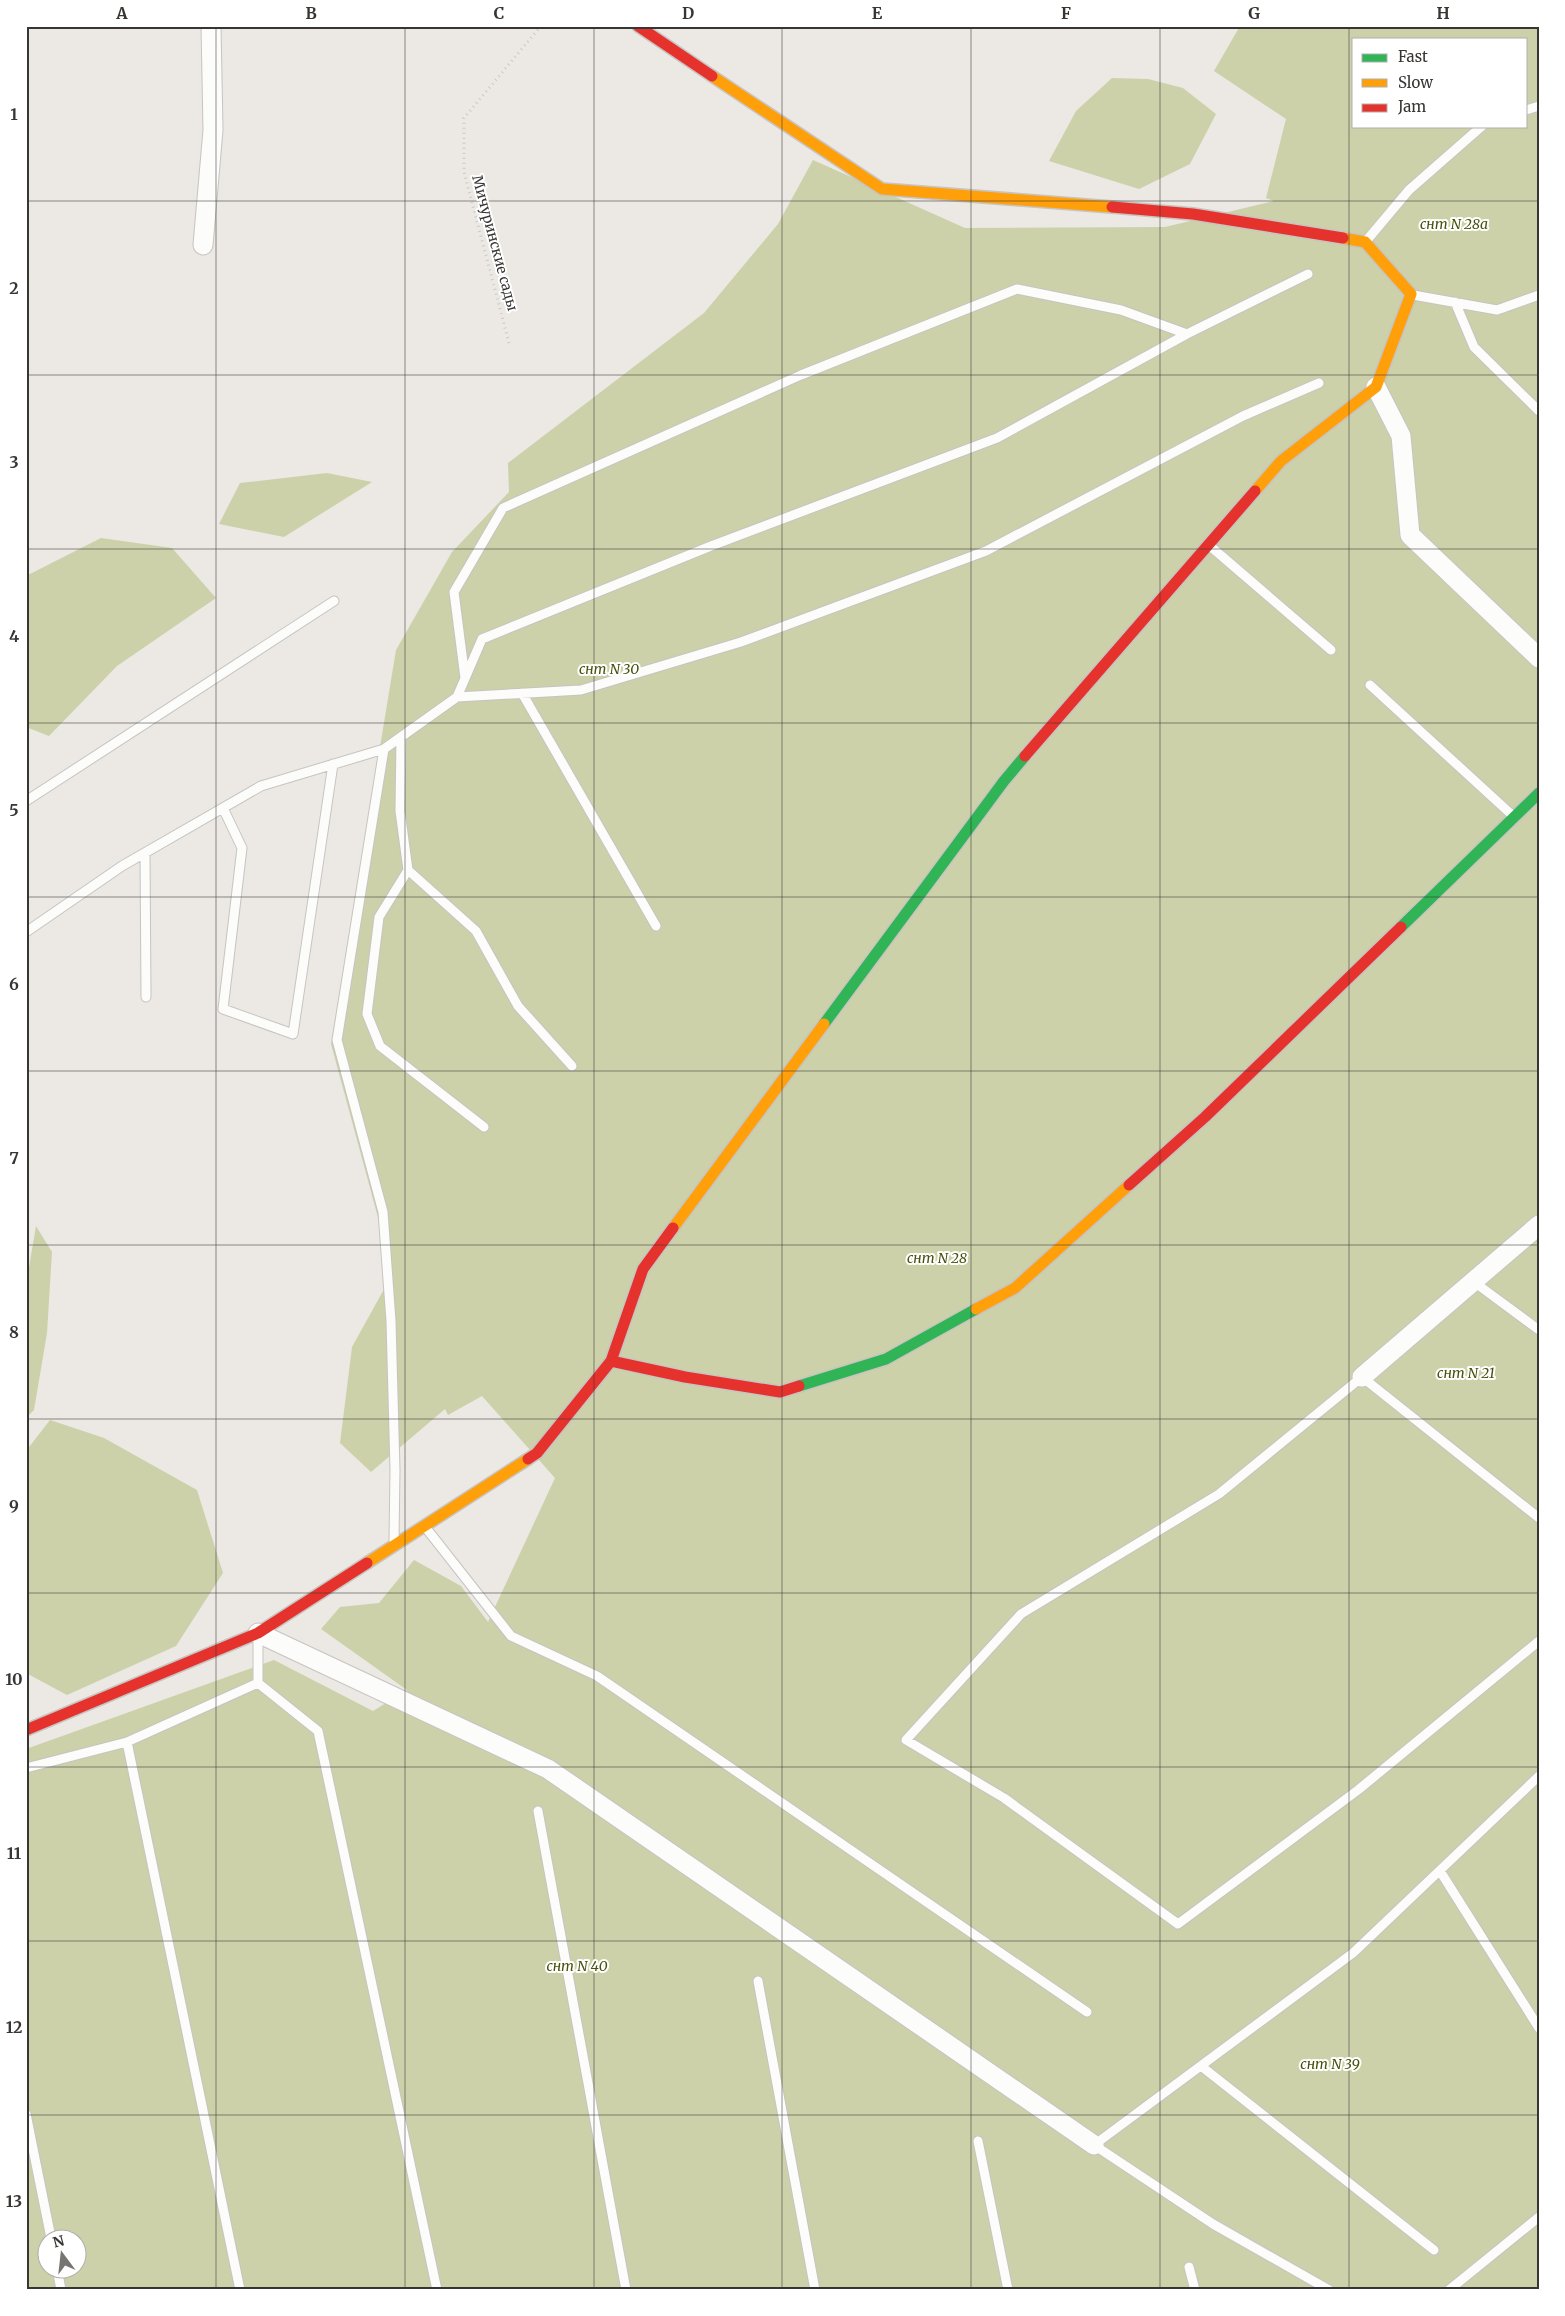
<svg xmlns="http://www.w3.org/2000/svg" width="1565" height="2316" font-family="Merriweather,serif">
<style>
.green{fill:#ccd1aa;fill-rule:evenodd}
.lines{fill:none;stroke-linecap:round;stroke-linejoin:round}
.lane-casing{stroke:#c7c4c1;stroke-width:11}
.street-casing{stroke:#c7c4c1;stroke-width:21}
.fast-casing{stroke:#c7c4c1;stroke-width:14}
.slow-casing{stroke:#c7c4c1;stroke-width:14}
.jam-casing{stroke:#c7c4c1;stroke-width:14}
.path{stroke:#cbc9c8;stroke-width:3;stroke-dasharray:1 4;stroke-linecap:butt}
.lane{stroke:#fcfcfb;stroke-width:9}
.street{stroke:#fcfcfb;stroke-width:19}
.fast{stroke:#30b455;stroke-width:11}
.slow{stroke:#ff9f0a;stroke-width:11}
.jam{stroke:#e5322d;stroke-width:11}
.grid{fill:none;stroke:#383633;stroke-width:1;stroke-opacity:0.55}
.labels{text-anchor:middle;stroke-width:4;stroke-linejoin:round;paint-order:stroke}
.park-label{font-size:14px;font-style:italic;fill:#47510a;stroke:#fff}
.street-label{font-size:14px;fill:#383633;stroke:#fff}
.neatline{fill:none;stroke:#383633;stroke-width:2}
.grid-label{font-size:16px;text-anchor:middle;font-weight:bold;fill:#383633}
</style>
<rect width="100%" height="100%" fill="#ece8e4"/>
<path class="green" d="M1240 26H1539V2290H26V1749L274 1660 373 1711 407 1690 321 1629 340 1607 379 1603 414 1560 461 1586 488 1622 555 1478 482 1396 448 1415 445 1409 371 1472 340 1443 352 1347 393 1273 331 1044 396 650 452 552 509 492 508 463 704 313 778 224 813 160 965 228 1165 227 1274 201 1266 198 1286 119 1214 71ZM1354 39H1526V126H1354ZM48 2238H78V2268H48Z
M1112 78 1148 79 1183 88 1216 114 1190 164 1139 189 1049 161 1076 111Z
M327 473 372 482 284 537 219 524 240 483Z
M101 538 172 548 216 598 117 666 49 736 26 727V576Z
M36 1226 52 1252 47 1333 34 1410 26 1418V1285Z
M50 1420 104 1438 197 1490 223 1573 176 1646 67 1695 26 1673V1451Z"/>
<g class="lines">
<defs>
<path id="lane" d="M1526 110 1539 106
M1367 240 1409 190 1482 126
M1413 295 1497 310 1539 295
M1455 302 1474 347 1539 411
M1210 546 1331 650
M465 678 454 592 503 508 801 375 1017 289 1121 310 1187 334
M1370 685 1512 815
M522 693 656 926
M457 697 482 639 711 546 997 438 1187 334 1308 274
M401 737 400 811 408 870 476 931 518 1006 572 1066
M384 749 337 1040 383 1212 391 1321 395 1470 394 1540
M26 801 334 601
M223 808 242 848 223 1009 293 1034 333 764
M145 853 146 997
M408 870 379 917 367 1014 380 1046 484 1127
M26 932 122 866 261 786 384 749 457 697 581 690 741 642 986 551 1243 416 1319 383
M1474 1282 1539 1330
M1539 1518 1362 1377 1219 1494 1021 1614 906 1740 1004 1798 1178 1924 1358 1790 1539 1641
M426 1528 511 1636 597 1676 1087 2012
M258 1683 318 1731 437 2290
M127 1742 240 2290
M26 1768 127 1742 258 1683V1636
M538 1811 626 2290
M1440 1871 1539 2028
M758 1981 815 2290
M1201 2066 1434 2250
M26 2114 51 2238
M978 2141 1008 2290
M1189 2267 1195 2290
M57 2268 61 2290
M1329 2290 1213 2224 1094 2145 1353 1953 1539 1776
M1449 2290 1539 2217"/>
<path id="street" d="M203 245 213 130 211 26
M1376 387 1401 436 1410 535 1539 658
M1362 1377 1539 1225
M258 1633 548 1769 1094 2145"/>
<path id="fast" d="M1401 927 1539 793
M824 1024 1004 781 1025 756
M799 1386 886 1359 976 1309"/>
<path id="slow" d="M712 76 882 189 1112 207
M1255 491 1281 461 1376 387 1411 294 1365 242 1343 238
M673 1228 824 1024
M976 1309 1015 1288 1129 1185
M367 1563 528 1459"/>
<path id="jam" d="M638 26 712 76
M1112 207 1193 214 1343 238
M1025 756 1255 491
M1129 1185 1205 1117 1401 927
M611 1361 685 1377 780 1392 799 1386
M528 1459 537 1453 611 1361 643 1269 673 1228
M26 1730 258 1633 367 1563"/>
</defs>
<use href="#lane" class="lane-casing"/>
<use href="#street" class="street-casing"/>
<use href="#fast" class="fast-casing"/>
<use href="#slow" class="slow-casing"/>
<use href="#jam" class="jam-casing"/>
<path class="path" d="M509 343 464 172V118L541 26"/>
<use href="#lane" class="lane"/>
<use href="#street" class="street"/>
<use href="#fast" class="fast"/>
<use href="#slow" class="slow"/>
<use href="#jam" class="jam"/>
</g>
<path class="grid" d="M216 26V2290M405 26V2290M594 26V2290M782 26V2290M971 26V2290M1160 26V2290M1349 26V2290M26 201H1539M26 375H1539M26 549H1539M26 723H1539M26 897H1539M26 1071H1539M26 1245H1539M26 1419H1539M26 1593H1539M26 1767H1539M26 1941H1539M26 2115H1539"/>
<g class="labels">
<g class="park-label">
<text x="1454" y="229">снт N 28а</text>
<text x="609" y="674">снт N 30</text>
<text x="937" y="1263">снт N 28</text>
<text x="1466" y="1378">снт N 21</text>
<text x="577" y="1971">снт N 40</text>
<text x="1330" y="2069">снт N 39</text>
</g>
<g class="street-label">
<text transform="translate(495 243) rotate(75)" y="5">Мичуринские сады</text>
</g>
</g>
<rect width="1565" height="2316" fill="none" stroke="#ffffff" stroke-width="55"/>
<rect x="1352" y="38" width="175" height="90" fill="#ffffff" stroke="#afafad"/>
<rect x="1362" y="54" width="25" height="8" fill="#30b455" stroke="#afafad"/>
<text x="1398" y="62" font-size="15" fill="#383633">Fast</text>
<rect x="1362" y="79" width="25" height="8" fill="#ff9f0a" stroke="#afafad"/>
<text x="1398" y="88" font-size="15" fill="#383633">Slow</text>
<rect x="1362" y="104" width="25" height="8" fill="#e5322d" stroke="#afafad"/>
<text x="1398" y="112" font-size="15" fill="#383633">Jam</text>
<g transform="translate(62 2254) rotate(345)"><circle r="24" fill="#ffffff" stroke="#afafad"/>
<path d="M0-4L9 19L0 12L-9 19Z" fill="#777471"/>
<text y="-8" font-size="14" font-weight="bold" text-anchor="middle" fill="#383633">N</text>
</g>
<rect x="28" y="28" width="1510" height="2260" class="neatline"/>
<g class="grid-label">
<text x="122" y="19">A</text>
<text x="311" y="19">B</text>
<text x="499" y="19">C</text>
<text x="688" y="19">D</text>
<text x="877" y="19">E</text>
<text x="1066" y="19">F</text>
<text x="1254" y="19">G</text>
<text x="1443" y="19">H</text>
<text x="14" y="120">1</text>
<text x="14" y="294">2</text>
<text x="14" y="468">3</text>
<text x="14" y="642">4</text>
<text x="14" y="816">5</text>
<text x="14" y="990">6</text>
<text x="14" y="1164">7</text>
<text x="14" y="1338">8</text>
<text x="14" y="1512">9</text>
<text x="14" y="1685">10</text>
<text x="14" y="1859">11</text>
<text x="14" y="2033">12</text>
<text x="14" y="2207">13</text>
</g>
</svg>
